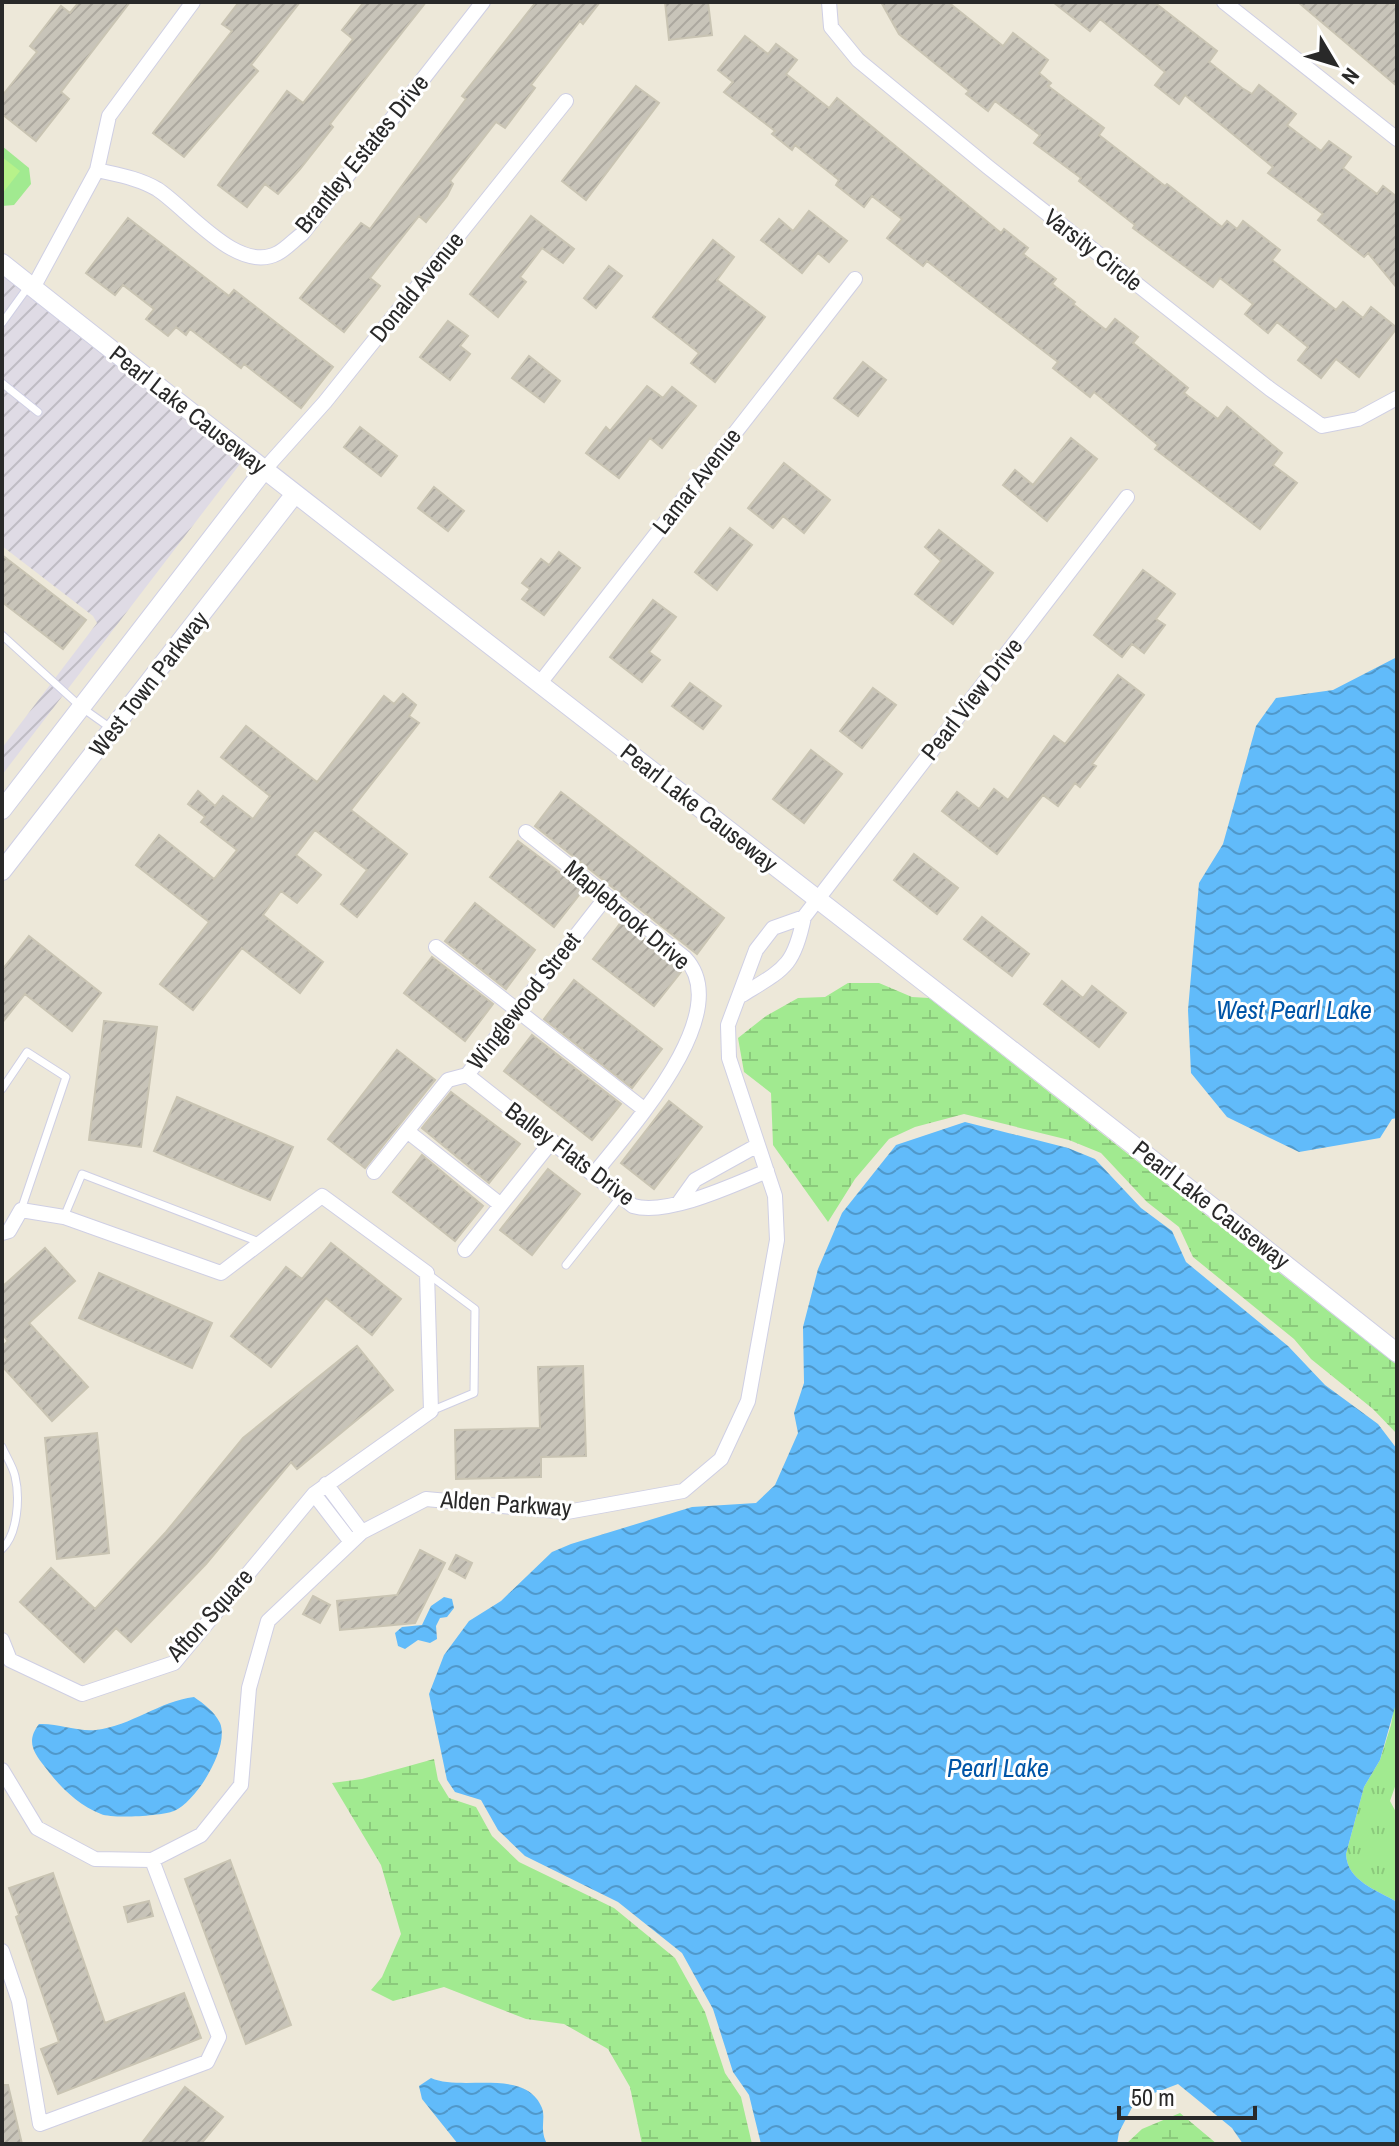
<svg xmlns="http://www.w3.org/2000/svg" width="1399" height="2146" font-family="'Archivo Narrow',sans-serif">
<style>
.industrial{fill:url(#industrial-furrows)}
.grass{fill:url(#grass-tufts)}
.wetland{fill:url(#wetland-marsh)}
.park{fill:#a1ea90}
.pitch{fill:#b7f28a}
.water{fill:url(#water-waves)}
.building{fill:url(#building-hatch);stroke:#c9c4b3;stroke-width:2}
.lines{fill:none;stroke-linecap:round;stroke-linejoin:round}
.service-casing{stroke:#cfcfe4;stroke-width:9}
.minor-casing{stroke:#cfcfe4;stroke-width:16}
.tertiary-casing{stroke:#cfcfe4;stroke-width:20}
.service{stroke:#fff;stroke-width:7}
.minor{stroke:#fff;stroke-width:14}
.tertiary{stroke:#fff;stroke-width:18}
.labels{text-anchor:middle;stroke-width:6;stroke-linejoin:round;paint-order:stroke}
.street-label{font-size:24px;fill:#292929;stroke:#fff}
.water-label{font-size:26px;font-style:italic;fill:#0055a7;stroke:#fff}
</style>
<defs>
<pattern id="industrial-furrows" width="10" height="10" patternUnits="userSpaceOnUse" patternTransform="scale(2)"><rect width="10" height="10" fill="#dfdbe5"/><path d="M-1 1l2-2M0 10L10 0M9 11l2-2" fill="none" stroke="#bfbcc4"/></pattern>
<pattern id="grass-tufts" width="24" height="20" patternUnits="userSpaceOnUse" patternTransform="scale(2)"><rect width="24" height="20" fill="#a1ea90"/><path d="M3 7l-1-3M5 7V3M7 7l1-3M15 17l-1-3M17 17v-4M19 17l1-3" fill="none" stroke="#8bc97c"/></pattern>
<pattern id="wetland-marsh" width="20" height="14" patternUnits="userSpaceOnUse" patternTransform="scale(2)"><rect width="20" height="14" fill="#a1ea90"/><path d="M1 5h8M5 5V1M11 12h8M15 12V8" fill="none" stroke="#8bc97c"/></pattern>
<pattern id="water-waves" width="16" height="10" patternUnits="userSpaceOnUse" patternTransform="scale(2)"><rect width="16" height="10" fill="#61bbfa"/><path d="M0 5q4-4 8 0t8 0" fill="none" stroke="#5098ca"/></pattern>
<pattern id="building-hatch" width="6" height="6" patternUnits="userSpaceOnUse" patternTransform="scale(2)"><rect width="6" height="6" fill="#c8c4b9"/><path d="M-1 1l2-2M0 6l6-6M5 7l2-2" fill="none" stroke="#aca89f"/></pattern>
</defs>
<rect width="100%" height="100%" fill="#ede8d9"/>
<path class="industrial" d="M2 275 240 464 2 775V748L97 623 93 616 2 546Z"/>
<path class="grass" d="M1397 1644V1781L1390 1801 1397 1814V1902C1377 1890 1347 1881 1346 1854L1364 1787 1380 1760 1391 1725 1396 1696Z"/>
<path class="wetland" d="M848 983H879L912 997 929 998 1397 1365V1434L1373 1409 1311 1359 1294 1339 1193 1257 1179 1227 1147 1202 1101 1153 1069 1140 964 1114 915 1127 889 1139 855 1179 828 1222 773 1145 771 1093 744 1072 738 1038 766 1016 798 998 825 997Z
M434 1759 438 1780 449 1798 476 1807 492 1836 519 1862 614 1908 675 1958 705 2012 725 2073 741 2097 752 2144H642L630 2087 608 2049 564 2024 526 2019 444 1987 393 2001 371 1990 382 1977 401 1934 381 1865 332 1783 362 1779Z
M1180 2113 1217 2144H1126L1142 2129Z"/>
<path class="park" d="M2 146 29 168 31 184 14 205 2 206Z"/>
<path class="pitch" d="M2 157 20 171 2 194Z"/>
<path class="water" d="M1397 657V1118L1392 1119 1380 1138 1299 1152 1227 1117 1191 1073 1188 1010 1199 883 1223 844 1256 726 1276 698 1333 690Z
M965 1122 1068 1148 1095 1159 1141 1208 1172 1231 1186 1262 1288 1346 1325 1385 1378 1424 1397 1449 1395 1707 1380 1760 1364 1787 1346 1854C1347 1881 1377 1890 1397 1902V2144H1243L1232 2128 1178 2084 1136 2100 1119 2132 1117 2144H761L749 2095 733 2072 713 2009 682 1953 618 1902 525 1856 498 1830 481 1800 455 1792 447 1780 429 1694 444 1655 469 1621 501 1601 552 1552 571 1544 692 1507 756 1503 775 1485 798 1433 794 1413 804 1383 803 1327 818 1269 842 1213 896 1145Z
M444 1597 452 1599 454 1608 447 1617 440 1618 436 1626 437 1639 430 1643 418 1640 405 1649 398 1646 395 1633 402 1627 422 1625 431 1606Z
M194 1697C204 1704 214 1711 220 1723 230 1747 197 1801 174 1811 161 1816 113 1819 101 1814 78 1805 59 1786 45 1767 33 1752 26 1741 39 1724 58 1723 78 1732 96 1730 131 1726 160 1701 194 1697Z
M431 2078C462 2092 526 2067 542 2108 546 2119 539 2129 547 2144H458L422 2099 419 2086Z"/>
<path class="building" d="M79 2H130L61 92 69 99 36 141 2 114V96L37 52 30 46 61 6 70 13Z
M239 2H300L251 65 258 71 184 157 153 133 232 31 222 24Z
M364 2H426L330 124 333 127 300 169 278 194 265 184 247 207 218 185 287 91 303 103 353 39 342 30Z
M536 2H600L583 24 580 21 531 85 535 88 505 128 496 122 450 181 453 184 447 196 426 222 419 216 370 278 380 286 344 332 300 298 361 223 370 229 466 99 462 96Z
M665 2H708L712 35 669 40Z
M881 2H948L1003 46 1013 33 1048 60 1039 73 1051 83 1048 86 1104 128 1099 135 1165 186 1167 184 1222 227 1227 221 1237 229 1243 221 1280 250 1272 260 1336 310 1343 302 1363 318 1371 307 1397 328 1359 377 1336 359 1321 378 1298 360 1308 347 1277 322 1268 333 1245 314 1253 304 1220 278 1213 287 1133 228 1135 225 1079 181 1081 178 1034 143 1040 135 995 101 988 111 966 94 969 91 899 34Z
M1053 2H1154L1217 51 1209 62 1242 88 1252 94 1259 85 1296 114 1287 125 1321 151 1329 141 1351 157 1343 168 1377 194 1383 186 1397 197V288L1368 253 1364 257 1318 220 1323 214 1268 173 1273 167 1185 95 1179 104 1155 85 1165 72 1100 19 1090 31Z
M1298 2H1390L1397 8V86Z
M745 36 768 54 776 44 797 60 786 74 829 108 837 98 1001 233 1004 229 1028 248 1023 254 1056 279 1052 284 1075 302 1073 304 1106 330 1115 319 1138 337 1133 343 1188 388 1184 393 1218 419 1227 407 1282 453 1273 465 1297 483 1260 529 1155 449 1158 445 1094 392 1090 397 1053 368 1058 362 927 261 923 266 887 238 902 219 872 196 864 207 836 185 839 180 795 145 792 150 772 134 775 131 724 92 733 82 718 70Z
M636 86 659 103 586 200 562 181Z
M809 211 847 241 829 262 818 253 802 273 761 240 779 219 793 231Z
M531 216 574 249 563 263 542 248 520 277 526 282 498 317 470 294Z
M128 218 229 296 234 290 333 367 301 408 244 364 241 368 190 329 186 335 176 327 168 336 146 319 154 309 123 285 115 295 86 273Z
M713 240 734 257 717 280 765 317 715 382 691 363 699 353 653 317Z
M609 266 622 276 596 308 584 298Z
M448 321 468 336 460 346 470 354 450 380 420 357Z
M529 356 560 381 544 402 512 378Z
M863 362 886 380 858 416 834 398Z
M647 386 663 398 672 387 696 406 662 448 650 438 619 478 586 453 606 427 610 431Z
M360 427 397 456 381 476 344 447Z
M1071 438 1097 459 1047 521 1003 485 1015 470 1033 485Z
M784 463 830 500 804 533 783 516 773 528 748 508Z
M434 487 464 511 448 531 418 508Z
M730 528 752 545 717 590 695 572Z
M939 530 993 573 953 624 915 594 941 561 925 547Z
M559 552 580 568 544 615 522 599 530 589 522 583 541 559 549 565Z
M2 555 86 620 63 649 2 602Z
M1143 570 1175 594 1156 619 1165 625 1144 653 1132 644 1122 657 1094 635Z
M653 600 676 617 649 652 660 660 642 682 610 657Z
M1118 675 1144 695 1092 764 1096 766 1080 787 1075 783 1058 806 1043 795 997 854 942 811 957 792 979 809 994 789 1008 800 1054 736 1065 744Z
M690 683 721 706 703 729 672 706Z
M873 688 896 705 862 748 840 731Z
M403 694 416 705 409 716 419 723 351 810 407 854 357 917 341 904 367 870 315 830 296 855 321 875 297 903 281 891 263 915 323 962 300 993 242 948 193 1010 160 984 209 922 136 865 159 835 214 879 237 850 201 822 205 817 188 804 198 791 215 806 223 796 253 819 270 796 221 757 246 726 317 782 384 696 394 704Z
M811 750 842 774 804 823 773 799Z
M561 792 724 918 697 954 535 826Z
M518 841 583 890 554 927 490 877Z
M914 854 958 888 937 914 894 880Z
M475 903 535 950 506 989 445 941Z
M982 917 1029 954 1012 976 964 939Z
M622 921 677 965 681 972 654 1006 593 959Z
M29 936 101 993 72 1031 25 994 2 1023V970Z
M432 957 493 1004 465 1041 404 993Z
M574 980 662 1049 632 1088 544 1019Z
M1062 981 1083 998 1092 986 1126 1013 1099 1047 1044 1004Z
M104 1021 157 1027 141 1147 89 1140Z
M532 1035 621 1104 592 1140 504 1071Z
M397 1050 435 1080 365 1168 328 1139Z
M451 1092 520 1144 489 1183 422 1128Z
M177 1097 293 1147 270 1200 154 1151Z
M669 1101 702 1127 654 1189 621 1163Z
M422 1155 483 1206 455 1241 393 1192Z
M548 1169 580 1194 532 1255 500 1230Z
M331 1243 401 1299 372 1335 326 1298 271 1367 231 1336 286 1267 302 1279Z
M45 1248 75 1281 29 1323 88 1387 52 1421 2 1366V1347L8 1341 2 1334V1287Z
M99 1273 212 1323 192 1368 79 1318Z
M357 1346 393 1390 297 1469 291 1462 206 1564 131 1642 116 1628 84 1662 20 1602 51 1568 95 1609 166 1532 243 1438Z
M583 1366 586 1456 541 1457V1477L456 1479 455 1430 540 1428 538 1367Z
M97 1433 109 1553 57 1559 45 1438Z
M420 1550 445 1563 415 1623 340 1630 337 1601 397 1595Z
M456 1555 472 1563 465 1578 449 1569Z
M313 1596 330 1605 320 1623 303 1614Z
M230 1860 291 2025 246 2044 185 1879Z
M53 1873 105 2023 184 1993 201 2038 58 2094 41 2049 59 2042 16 1917 19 1915 9 1888Z
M149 1901 153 1916 128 1922 124 1907Z
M2 2085H8L22 2144H2Z
M185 2087 223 2117 201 2144H141Z"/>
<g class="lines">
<defs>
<path id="service" d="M2 323 28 287
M2 383 38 412
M2 635 81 707 112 729
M2 1089 27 1052 66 1077 21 1210
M64 1217 82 1174 259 1242
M566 1265 621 1196
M428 1274 475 1309 474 1393 431 1411
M2 1447C6 1456 13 1467 15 1476 20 1497 18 1534 2 1549"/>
<path id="minor" d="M829 2 831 27 858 60 988 167 1270 389 1322 426 1358 419 1397 398
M1224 2 1397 139
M97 170C118 175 138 178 157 189 188 209 238 275 278 253 286 249 294 240 302 234L483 2
M33 288 97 170 109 116 193 2
M264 470 325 402 566 101
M540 683 855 279
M526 832 685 958C737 1013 628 1131 594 1174
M436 947 645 1110
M742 995C784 969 794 967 804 917L1127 497
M467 1075 633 1206C668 1216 733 1185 767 1171
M407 1131 501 1205
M374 1172 448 1080 467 1075 607 896
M680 1201 695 1180 758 1145
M2 1233 9 1231 21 1210 64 1217 221 1273 322 1196 427 1273 431 1411 314 1494 174 1663 82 1694 10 1660 2 1640
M465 1250 552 1141
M326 1484 362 1532
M314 1494 351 1542
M2 1770 37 1828 95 1859 152 1860 201 1835 241 1785 249 1688 268 1621 362 1532 426 1499 567 1512 683 1491 721 1459 748 1401 777 1240 775 1196 729 1058 728 1025 756 950 773 928 804 917
M2 1951 19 2001 40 2124 207 2062 219 2037 152 1860"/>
<path id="tertiary" d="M2 263C464 630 935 985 1397 1353
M2 810 264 470
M2 871 294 495"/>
</defs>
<use href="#service" class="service-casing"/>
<use href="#minor" class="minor-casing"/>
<use href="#tertiary" class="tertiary-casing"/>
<use href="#service" class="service"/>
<use href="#minor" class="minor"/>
<use href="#tertiary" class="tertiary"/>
</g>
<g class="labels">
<g class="street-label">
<text transform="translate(362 154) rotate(-51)" y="8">Brantley Estates Drive</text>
<text transform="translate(1093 250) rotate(38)" y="8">Varsity Circle</text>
<text transform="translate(417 287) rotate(-51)" y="8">Donald Avenue</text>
<text transform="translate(188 410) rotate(38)" y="8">Pearl Lake Causeway</text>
<text transform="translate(697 481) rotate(-52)" y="8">Lamar Avenue</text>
<text transform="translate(149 684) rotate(-52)" y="8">West Town Parkway</text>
<text transform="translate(972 699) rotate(-52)" y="8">Pearl View Drive</text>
<text transform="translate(699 808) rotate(38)" y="8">Pearl Lake Causeway</text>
<text transform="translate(627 915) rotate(40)" y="8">Maplebrook Drive</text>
<text transform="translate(524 1001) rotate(-52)" y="8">Winglewood Street</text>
<text transform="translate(570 1154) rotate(37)" y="8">Balley Flats Drive</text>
<text transform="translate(1211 1205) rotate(38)" y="8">Pearl Lake Causeway</text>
<text transform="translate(506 1504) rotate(4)" y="8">Alden Parkway</text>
<text transform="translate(210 1615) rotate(-48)" y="8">Afton Square</text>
</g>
<g class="water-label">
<text x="1294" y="1019">West Pearl Lake</text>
<text x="998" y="1777">Pearl Lake</text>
</g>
</g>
<rect width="1399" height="2146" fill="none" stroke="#292929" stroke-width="8"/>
<g transform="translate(1335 64) rotate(128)" stroke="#ffffff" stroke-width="6" paint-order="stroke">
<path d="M0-6L14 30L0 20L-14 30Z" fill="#292929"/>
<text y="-12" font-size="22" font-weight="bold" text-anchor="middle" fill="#292929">N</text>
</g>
<path d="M1119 2106v12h136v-12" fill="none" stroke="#292929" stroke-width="4"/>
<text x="1131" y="2106" font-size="24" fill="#292929" stroke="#ffffff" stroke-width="6" paint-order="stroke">50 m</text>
</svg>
